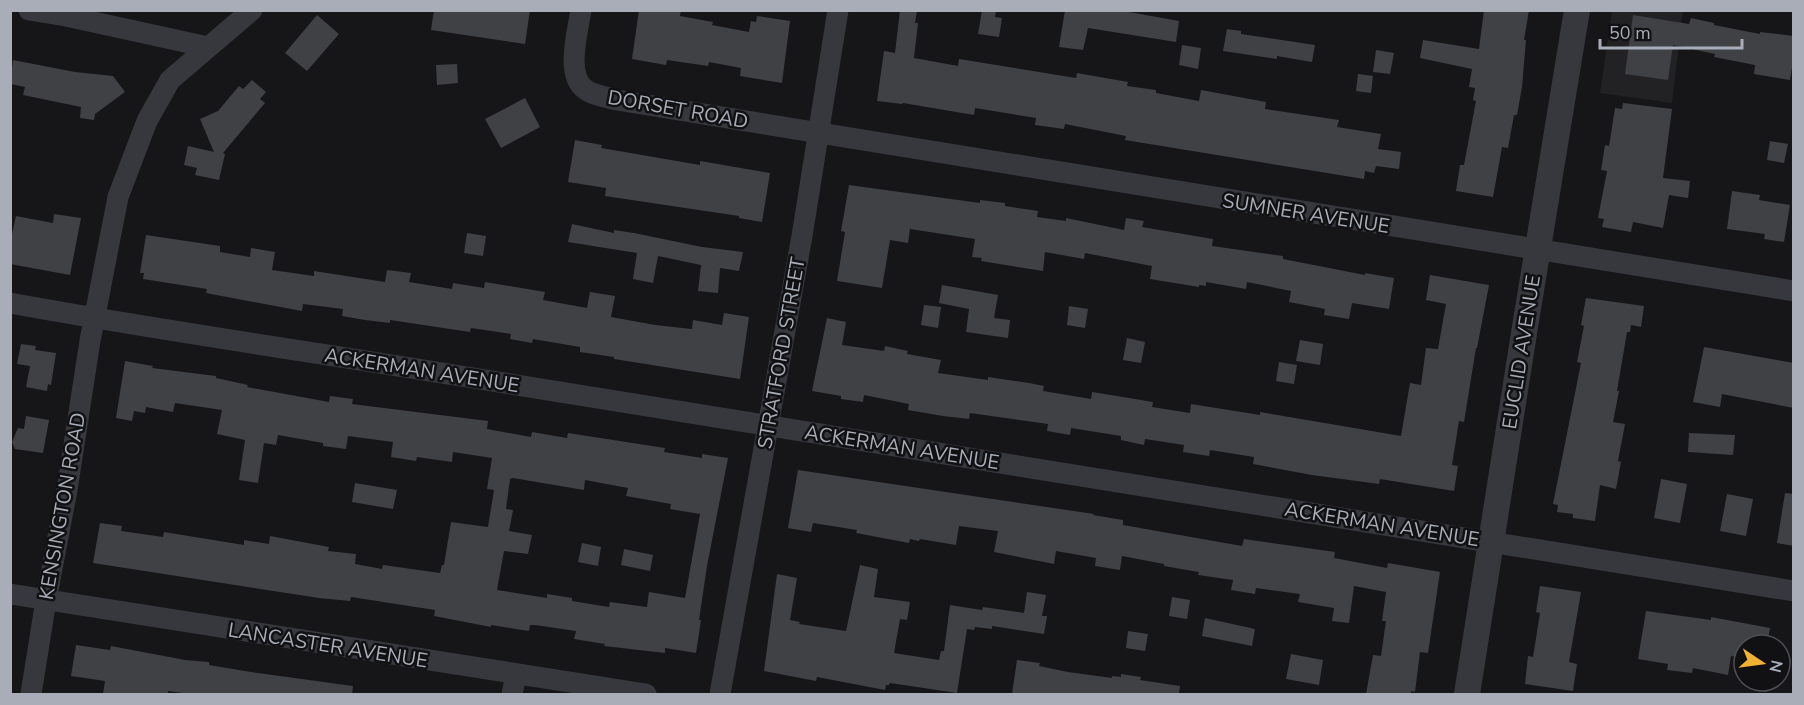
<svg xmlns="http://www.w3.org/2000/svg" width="1804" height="705" font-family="'Nunito Sans',sans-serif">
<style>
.built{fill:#222225}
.building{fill:#404145;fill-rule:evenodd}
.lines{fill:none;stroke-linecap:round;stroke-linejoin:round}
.minor{stroke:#37383d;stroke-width:21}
.tertiary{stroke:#37383d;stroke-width:26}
.labels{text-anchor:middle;stroke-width:5;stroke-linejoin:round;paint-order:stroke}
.street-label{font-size:20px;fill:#a8adb8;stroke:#111113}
</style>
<rect width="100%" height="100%" fill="#161618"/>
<path class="built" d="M1612 11H1683L1672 103 1600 93Z"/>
<path class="building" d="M434 10H530L525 44 431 30Z
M639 10H681L680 16 713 22 712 25 749 32 751 21 756 22 757 16 790 21 782 83 740 76 741 68 709 62 708 66 667 60 666 65 632 59Z
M900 10H917L915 23H918L914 58 958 66 959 59 1076 78 1077 73 1128 82 1127 86 1156 90V93L1199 101 1201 90 1266 102 1265 109 1339 120 1337 127 1381 134 1378 149 1401 152 1399 169 1376 166 1374 173 1365 171 1364 179 1125 140 1126 136 1065 124 1064 129 1035 125 1036 118 975 108 974 115 903 103 902 104 877 101 884 51 895 53Z
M982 10H996L995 17 1002 18 999 37 978 34Z
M1065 10H1118L1179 21 1176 42 1088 28 1083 50 1059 47Z
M1484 10H1529L1524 40H1526L1522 87 1517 115H1514L1508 148 1502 147 1493 197 1456 191 1460 165H1464L1476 101 1473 100 1475 88 1469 87 1472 69 1420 58 1423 40 1479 49Z
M317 15 339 34 307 71 285 53Z
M1633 15 1689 24 1691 18 1714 23V25L1760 34V32L1794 36V54L1790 80 1754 74 1755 65 1714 57 1715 54 1673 45 1668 80 1625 74Z
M1227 29 1241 31V34L1315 45 1312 62 1277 56V59L1223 51Z
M1182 45 1201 48 1198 69 1179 65Z
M1376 50 1394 53 1390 74 1373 72Z
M13 60 75 72 113 76 125 92 95 114 94 120 80 118 81 107 23 95 25 87 10 84Z
M457 64 458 83 437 85 436 65Z
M1358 74 1373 76 1371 93 1356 91Z
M252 80 266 92 260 99 265 103 223 153 225 154 219 180 195 175 197 168 184 165 188 146 214 152 200 119 218 111 239 86 243 89Z
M525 98 540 127 501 148 485 119Z
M1623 103 1672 109 1663 178 1690 181 1688 198 1669 195 1663 228 1633 222 1631 232 1602 227 1604 219 1598 218 1607 171 1601 170 1605 145 1609 146 1615 108 1622 109Z
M575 140 602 145 601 148 642 155 700 165V161L770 173 762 222 739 218V216L605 196 606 188 568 182Z
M1770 141 1788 144 1784 163 1767 160Z
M849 185 980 203V200L1005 203V206L1038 211 1037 217 1066 221V218L1124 230 1126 218 1144 221 1142 227 1213 239 1212 246 1283 256V259L1365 275V273L1394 278 1389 309 1352 303 1349 319 1324 315 1325 309 1289 302 1291 291 1247 282 1246 289 1206 282V286L1199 285V287L1150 279 1152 266 1085 253 1084 259 1045 252 1043 271 981 261 982 258 972 257 975 239 910 229 908 243 890 240 882 288 837 281 845 232 841 231Z
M1732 191 1760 195 1759 200 1790 205 1784 242 1764 239 1765 234 1727 229Z
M54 214 81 218 70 275 10 264V243L16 216 53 223Z
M572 224 614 233V230L634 233 702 247 743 252 739 271 720 268 718 293 698 291 701 265 658 256 653 283 633 279 637 253 568 242Z
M467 233 486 236 483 256 464 253Z
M146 235 220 246V252L250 257 251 248 275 252 272 270 314 276V271L385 282 387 270 411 273 409 282 452 289 453 283 484 288 485 282 545 292 543 300 587 308 590 292 615 296 611 317 655 325 692 329 693 320 722 325 724 313 749 317 740 379 614 359V357L580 352V347L533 339 532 343 510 339 511 334 471 328 470 332 390 320V323L365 320 342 316 343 309 303 304 302 311 206 293 207 289 143 279 144 273H140Z
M1430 275 1489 285 1477 348H1476L1464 422 1459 421 1452 465 1458 466 1454 491 1380 479 1379 484 1312 475 1253 464 1254 457 1210 450 1209 456 1183 452 1184 445 1145 439 1144 445 1121 440V436L1071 428 1070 435 1047 431 1048 424 970 413 969 419 943 416 908 410 909 404 864 395 863 402 841 399V396L812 391 827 318 846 322 842 345 884 351 885 346 908 351 907 354 941 360 938 373 988 380V377L1029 383 1044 386 1043 391 1091 399 1092 392 1129 398 1153 402 1152 407 1190 413 1191 404 1260 415V412L1401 436 1410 383 1421 385 1426 348 1438 349 1446 304 1426 300Z
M942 285 998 295 994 318 1010 320 1008 338 966 332 969 309 939 303Z
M1586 298 1644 306 1641 327 1631 325 1630 332H1627L1617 391H1619L1613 422 1625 424 1618 461 1621 462 1616 489 1600 485 1595 521 1573 518V514L1557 512 1558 505 1553 504 1581 363 1577 362 1584 326 1581 325Z
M924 305 941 307 938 328 921 325Z
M1069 306 1088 309 1085 328 1067 325Z
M1127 338 1145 342 1141 363 1123 360Z
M1300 340 1323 344 1320 365 1296 361Z
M21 344 36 346 35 350 56 353 51 385 48 384 47 391 26 387 30 366 17 364Z
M1704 347 1794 363V408L1722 394 1720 407 1693 402Z
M125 361 153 366 152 368 216 376V378L248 385 247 387 329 402 330 396 353 399 352 404 488 421 487 429 531 437 532 432 567 438 568 433 665 448 664 452 702 458V454L728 458 707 566 699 620H701L696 653 665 648V653L604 646 605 644 574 639 576 631 535 625H530L529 631 491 625V627L434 616 435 610 351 597 350 601 319 598 93 563 100 523 122 526 121 531 163 537 164 532 244 545V540L269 544 270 536 329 547 328 551 356 554 355 564 382 569 383 565 440 573 442 565H444L451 522 488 527 494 490 487 489 492 458 453 452 452 462 417 457 416 461 391 457 393 442 348 436 346 449 323 446V443L278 435 276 445 264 443 258 483 239 480 245 440 217 434 222 410 175 403 173 412 146 407 145 413 134 411 132 421 116 418ZM513 478 584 490 585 480 628 488 626 496 671 504 670 509 700 514 685 598 649 592 647 607 610 602 609 607 572 601V598L547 594V598L497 590 504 551 528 554 532 535 509 531 513 510 506 509 510 479Z
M1279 362 1297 365 1294 384 1276 381Z
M26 416 49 420 43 453 15 449 12 442 18 428 24 429Z
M1689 433 1735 435 1733 455 1688 452Z
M798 470 1094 514 1093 515 1123 520V525L1242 546 1244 539 1335 552 1334 558 1387 568 1388 563 1440 572 1428 653 1420 652 1415 692 1411 691V694H1366L1373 655 1381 656 1386 621H1382L1386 592 1354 586 1349 623 1332 621 1334 608 1298 602 1300 594 1256 588 1255 594 1231 590 1233 580 1198 575 1199 572 1164 566V564L1122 556 1120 570 1095 566 1096 558 1056 551 1054 564 994 552 998 531 959 526 956 545 920 539 919 541 910 539 909 543 856 533 857 530 813 523 811 532 788 528Z
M1661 479 1687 484 1680 523 1654 518Z
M355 483 397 490 393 509 352 502Z
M1785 493 1794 494V546L1777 543Z
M1727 494 1753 499 1746 536 1720 531Z
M582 543 601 547 598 566 578 562Z
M624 549 653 555 650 571 621 565Z
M860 565 878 569 874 597 910 602 907 620 900 619 894 653 939 660 941 651H944L950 605 982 610 983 607 1024 613 1027 592 1046 595 1042 616H1047L1044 634 992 626V629L975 627 974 630 967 629 957 693 890 683 889 685H886L885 690 817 677 816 681 764 671 777 574 797 578 790 620 800 622 799 624 846 631Z
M1540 586 1581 592 1569 662 1577 664 1573 691 1525 684 1528 656 1533 657 1540 613 1536 612Z
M1172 597 1190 600 1187 619 1169 616Z
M1646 611 1711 620V617L1770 628 1767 645H1744V658L1731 656 1728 675 1693 668 1692 673 1667 670 1668 664 1638 659Z
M1205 618 1255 629 1252 646 1202 636Z
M1128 631 1148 634 1145 651 1126 648Z
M76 645 110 650 111 646 185 660 209 662V665L251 672 353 686 352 694H190L168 691V694H103L105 681 71 676Z
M1291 654 1323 660 1319 685 1286 679Z
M1017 660 1040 663 1039 666 1068 672 1112 678V676L1121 677V674L1141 677 1140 680 1180 686 1179 694H1012Z"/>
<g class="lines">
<path class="minor" d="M29 10 66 16 208 47
M581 10C578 31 565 75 585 89 592 95 607 97 617 100L1794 291
M10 303C162 331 315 352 467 377 909 450 1352 517 1794 591
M10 594 646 694
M31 694 46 600 67 490 90 341 118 197 147 121 170 80 252 10
M512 694 516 675
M720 694 802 236 838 10"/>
<path class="tertiary" d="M1467 694 1525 327 1577 10"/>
</g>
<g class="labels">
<g class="street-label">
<text transform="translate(678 109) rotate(10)" y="7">DORSET ROAD</text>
<text transform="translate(1306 213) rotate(9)" y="7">SUMNER AVENUE</text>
<text transform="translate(1521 352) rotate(-81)" y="7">EUCLID AVENUE</text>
<text transform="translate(781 353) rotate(-80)" y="7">STRATFORD STREET</text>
<text transform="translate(422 370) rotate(9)" y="7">ACKERMAN AVENUE</text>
<text transform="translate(902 447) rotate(9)" y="7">ACKERMAN AVENUE</text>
<text transform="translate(62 506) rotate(-80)" y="7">KENSINGTON ROAD</text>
<text transform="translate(1382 524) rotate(9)" y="7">ACKERMAN AVENUE</text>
<text transform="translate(328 645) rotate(9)" y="7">LANCASTER AVENUE</text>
</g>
</g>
<rect width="1804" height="705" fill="none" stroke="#a8adb8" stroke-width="24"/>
<g transform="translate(1762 663) rotate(103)"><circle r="28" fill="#111113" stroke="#4d4f55" stroke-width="1.5"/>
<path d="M0-4.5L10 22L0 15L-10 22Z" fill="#f2b134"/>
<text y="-9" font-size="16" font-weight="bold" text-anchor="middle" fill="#a8adb8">N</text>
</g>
<path d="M1600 39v9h142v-9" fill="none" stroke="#a8adb8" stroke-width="3"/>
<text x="1609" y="39" font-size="18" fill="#a8adb8" stroke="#111113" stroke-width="4.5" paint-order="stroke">50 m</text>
</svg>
